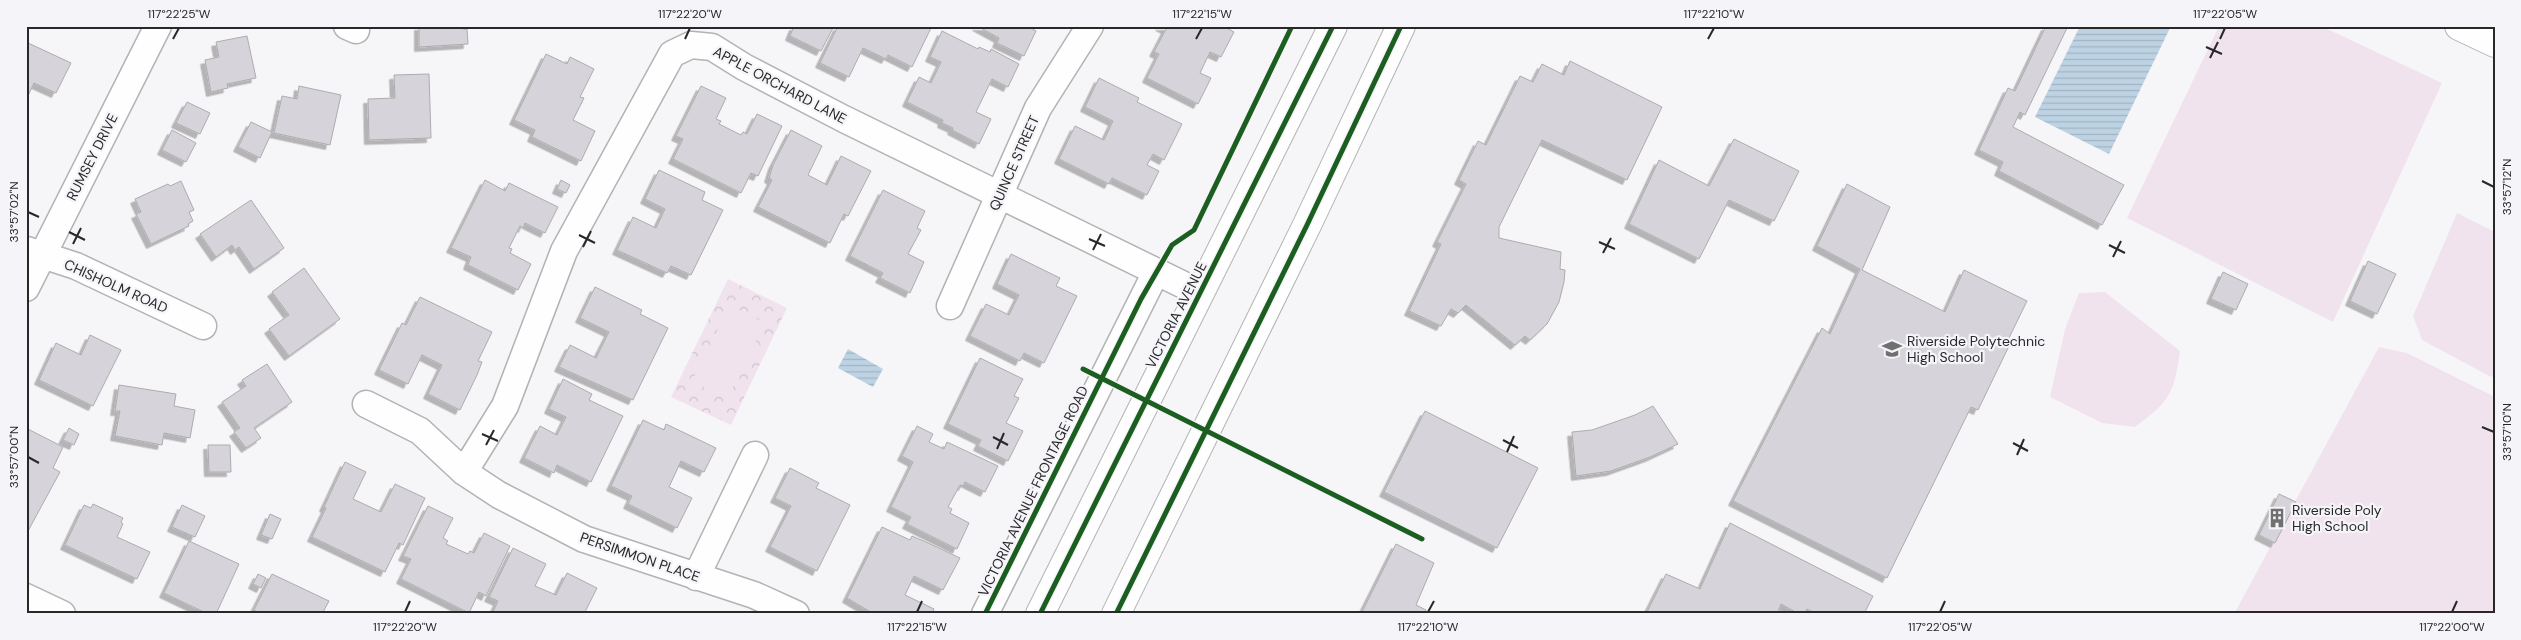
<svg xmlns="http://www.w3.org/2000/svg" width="2521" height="640" font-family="'DM Sans',sans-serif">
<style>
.park{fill:url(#park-crowns)}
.pitch{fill:#f1e3ee}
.water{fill:url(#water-rules)}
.building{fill:#d7d3da;stroke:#acacad;filter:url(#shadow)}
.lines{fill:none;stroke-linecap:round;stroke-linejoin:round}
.street-casing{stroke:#b3b2b4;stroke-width:29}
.secondary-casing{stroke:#b3b2b4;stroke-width:30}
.primary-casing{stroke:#b3b2b4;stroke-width:30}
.street{stroke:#fefefe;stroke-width:26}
.secondary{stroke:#fefefe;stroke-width:28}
.primary{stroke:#fefefe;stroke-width:28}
.cycleway-casing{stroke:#f5f5f9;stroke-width:8}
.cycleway{stroke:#1b5e20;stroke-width:5}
.ticks{fill:none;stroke:#282829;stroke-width:2}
.labels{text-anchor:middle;stroke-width:4.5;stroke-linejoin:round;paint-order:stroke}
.street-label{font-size:14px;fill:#282829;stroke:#f5f5f9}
.poi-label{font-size:14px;fill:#282829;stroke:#f5f5f9;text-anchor:start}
.neatline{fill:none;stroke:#282829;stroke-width:2}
.ticks-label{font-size:12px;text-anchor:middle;fill:#282829}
</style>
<defs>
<pattern id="park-crowns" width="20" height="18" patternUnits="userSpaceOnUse" patternTransform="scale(1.25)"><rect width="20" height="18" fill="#f1e3ee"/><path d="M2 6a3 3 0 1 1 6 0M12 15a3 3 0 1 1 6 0" fill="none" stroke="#cfc3cc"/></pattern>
<pattern id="water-rules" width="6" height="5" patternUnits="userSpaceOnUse" patternTransform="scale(1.25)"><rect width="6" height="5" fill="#bdd2e3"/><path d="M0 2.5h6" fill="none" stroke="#a2b4c3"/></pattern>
<filter id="shadow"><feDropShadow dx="-4.5" dy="4.5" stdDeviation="0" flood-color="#0004"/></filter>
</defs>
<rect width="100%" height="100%" fill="#f6f6f8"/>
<path class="park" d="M728 279 787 308 731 425 671 397Z"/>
<path class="pitch" d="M2219 26H2321L2442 83 2333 322 2127 218Z
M2457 213 2495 232V375L2491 377 2422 340 2413 316Z
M2105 292 2180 351C2174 394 2170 401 2135 427L2102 423 2050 397 2065 329 2079 293Z
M730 305 765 323 727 399 692 381Z
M2379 347 2407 353 2495 397V614H2234Z"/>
<path class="water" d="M2080 26H2171L2109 154 2035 117Z
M848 349 883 369 873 387 838 368Z"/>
<path class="building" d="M419 26H463V29H467L468 44 419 47Z
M794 26H834L821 51 790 36Z
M838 26H932L912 67 888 55 886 59 863 48 849 77 820 63Z
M977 26H1027L1036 31 1024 56 997 43 999 38Z
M1160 26H1223L1234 32 1221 57 1210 52 1200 73 1211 78 1198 104 1147 78 1159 54 1154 52 1166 29Z
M2046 26H2068L2025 115 2020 112 2013 127 2124 185 2102 225 1999 171 2003 162 1979 150 2008 88 2015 91Z
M942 31 978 49 979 47 990 52 991 49 1019 64 1008 87 992 79 976 112 991 119 979 144 952 130 953 128 942 123 943 120 907 102 919 77 931 83 941 62 930 57Z
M247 36 256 78 227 84 228 88 211 92 205 60 219 57 216 42Z
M26 42 71 63 56 93 34 83 26 100Z
M546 54 567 64 570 57 594 69 580 97 584 98 573 120 595 131 581 161 532 137 535 130 514 120Z
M1570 61 1662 107 1627 180 1542 140 1499 227V238L1561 252 1560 269 1565 270 1564 282 1559 302 1547 324 1530 340 1525 336 1515 345 1466 305 1458 313 1451 309 1441 326 1409 311 1441 244 1437 242 1466 184 1459 180 1478 141 1486 145 1520 76 1533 82 1542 64 1564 75Z
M429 74 431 138 369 140 368 99 395 98 394 75Z
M1099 78 1139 98 1137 102 1182 124 1164 160 1153 154 1147 165 1159 171 1147 195 1112 178 1109 184 1059 159 1075 126 1104 140 1113 121 1085 107Z
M299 86 341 95 330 145 274 133 282 96 297 99Z
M701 86 726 98 716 119 721 121 719 124 741 135 743 132 747 134 757 114 782 126 758 176 751 173 741 193 673 159 683 139 676 136Z
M187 102 210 113 200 134 176 123Z
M251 122 272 132 260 158 238 147Z
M172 130 196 143 186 162 162 150Z
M791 130 822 146 808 175 827 185 841 156 871 171 848 216 844 214 830 243 758 207 772 180 769 178 773 165Z
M1734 139 1799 171 1774 221 1729 200 1699 259 1629 224 1659 160 1709 186Z
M659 170 705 192 702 200 723 210 691 275 671 266 667 273 617 250 633 217 656 228 665 209 645 199Z
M485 180 505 191 509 183 558 207 545 233 525 223 523 228 520 226 509 248 512 249 510 253 531 264 518 290 468 265 471 257 451 248Z
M561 180 570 185 566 193 557 189Z
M181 181 194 210 189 212 193 221 188 224 189 226 151 244 136 214 141 212 135 199 168 184 170 186Z
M1847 184 1890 207 1862 270 1945 312 1964 270 2027 301 2007 342 2010 344 1978 410 1971 407 1887 578 1733 501 1822 328 1830 334 1860 269 1817 246Z
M883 190 925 211 917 228 921 230 908 254 924 262 910 293 880 278 883 273 850 256Z
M251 200 284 248 254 269 239 247 235 250 232 245 216 257 200 234Z
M1011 254 1060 278 1056 286 1077 296 1044 363 1024 353 1020 361 970 336 986 304 1009 315 1019 295 997 284Z
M2368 261 2396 274 2377 314 2350 301Z
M304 268 340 319 289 356 269 329 289 315 272 292Z
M2223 272 2248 284 2236 310 2211 299Z
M595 287 642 310 640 314 668 328 633 400 559 367 570 345 596 358 609 332 580 318Z
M420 297 492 332 478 361 482 362 477 375 460 410 428 394 442 365 422 355 408 384 379 370 402 323 406 325Z
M90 335 121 350 93 406 39 380 56 343 81 355Z
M980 358 1023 379 1014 396 1019 398 1006 423 1023 431 1008 461 978 446 981 440 948 424Z
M267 364 292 402 254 428 261 438 246 448 234 432 240 428 222 402 246 386 242 380Z
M563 379 592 394 589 400 623 416 591 482 557 465 554 473 524 458 540 426 557 435 566 417 549 409Z
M119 385 176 394 174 406 195 410 190 438 164 433 162 445 115 436 120 411H115Z
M1653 406 1678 444 1650 457 1611 471 1576 476 1572 432 1592 430 1635 415Z
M1425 411 1538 468 1497 548 1384 492Z
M643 420 664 430 666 424 716 448 704 472 681 461 669 487 692 498 677 528 628 504 632 496 611 486Z
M917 426 933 434 929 442 944 449 947 442 998 466 985 492 965 482 963 486 960 485 948 507 952 509 950 513 969 523 957 549 907 524 911 517 891 507 913 462 902 456Z
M26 428 63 447 53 468 60 472 28 531 26 530Z
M69 428 79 434 74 445 63 440Z
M208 445H230L231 472H209Z
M345 462 366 472 353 499 381 512 395 484 425 498 403 545 399 543 385 572 312 537 326 508 324 507Z
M790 468 819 483 816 488 850 505 817 571 770 547 791 506 775 498Z
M2279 494 2296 502 2275 543 2259 535Z
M93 504 123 518 121 522 123 524 117 537 150 552 137 579 65 545 84 505 91 508Z
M182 505 205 516 195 537 172 527Z
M428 506 453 518 443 538 448 541 446 544 468 554 470 551 474 553 484 533 510 546 486 596 479 592 469 613 401 579 411 559 403 556Z
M270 514 281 519 272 539 261 535Z
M1730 523 1873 596 1864 614H1817L1807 609 1804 614H1799L1781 604 1777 614H1646L1666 574 1700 589Z
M882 527 910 540 912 536 926 542 960 558 943 590 914 576 905 595 934 609 932 614H874L847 598Z
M189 541 239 564 216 614H208L164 593Z
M1396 544 1434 563 1416 605 1426 610 1424 614H1361Z
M513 548 546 564 535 586 556 595 567 573 597 588 584 614H492L498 601 489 597Z
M258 574 266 578 261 588 253 584Z
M272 574 329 601 322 614H261L254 610Z"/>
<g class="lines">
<defs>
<path id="street" d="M347 26 356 30
M27 250 76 266 203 326
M26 288 158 26
M950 306 1038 108 1090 26
M366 404 420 431 464 472 499 495 584 539 754 595 796 614
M464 472 505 406 564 251 672 54 691 45 712 47 744 67 844 119 1200 293
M696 577 755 455
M26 597 62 614
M985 614 1156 272"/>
<path id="secondary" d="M1040 614 1333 26
M1116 614 1307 225 1401 26"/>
<path id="primary" d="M2459 26 2495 43"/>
</defs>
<use href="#street" class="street-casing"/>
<use href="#secondary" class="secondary-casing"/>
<use href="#primary" class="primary-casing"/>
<use href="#street" class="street"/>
<use href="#secondary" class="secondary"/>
<use href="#primary" class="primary"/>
<defs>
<path id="cycleway" d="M1083 369 1422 539
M985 614 1141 299 1172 245 1194 230 1292 26
M1040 614 1333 26
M1116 614 1307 225 1401 26"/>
</defs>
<use href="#cycleway" class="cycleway-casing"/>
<use href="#cycleway" class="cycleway"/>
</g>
<path class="ticks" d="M173 39 179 28M685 39 690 28M1196 39 1202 28M1708 39 1714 28M2220 39 2225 28M2206 47 2222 54M2210 58 2218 42M2482 181 2494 187M28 212 39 217M69 232 85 240M579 235 595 243M1089 239 1105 246M1599 242 1615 249M73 244 81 228M2109 245 2125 253M583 247 591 231M1093 250 1101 234M1603 253 1611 238M2113 257 2121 241M2482 427 2494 432M482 434 498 441M993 437 1008 445M1503 440 1518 448M2013 443 2028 451M486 445 494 430M997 449 1004 433M1507 452 1514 436M2017 455 2024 439M28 457 39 463M405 612 410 601M917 612 922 601M1428 612 1434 601M1940 612 1945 601M2452 612 2457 601"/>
<defs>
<symbol id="school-bare" viewBox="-9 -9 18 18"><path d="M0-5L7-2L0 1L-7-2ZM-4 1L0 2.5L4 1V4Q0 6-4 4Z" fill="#707071" stroke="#f5f5f9" stroke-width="2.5" paint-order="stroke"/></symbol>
<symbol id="building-bare" viewBox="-9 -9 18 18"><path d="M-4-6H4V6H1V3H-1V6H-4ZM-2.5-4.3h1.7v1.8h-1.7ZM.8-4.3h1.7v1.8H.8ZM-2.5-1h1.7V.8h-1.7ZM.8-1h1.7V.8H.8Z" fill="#707071" stroke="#f5f5f9" stroke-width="2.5" paint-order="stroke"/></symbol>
</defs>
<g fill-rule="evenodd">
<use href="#school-bare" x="1878" y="335" width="28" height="28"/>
<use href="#building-bare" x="2263" y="504" width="28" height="28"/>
</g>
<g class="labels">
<g class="street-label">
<text transform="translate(780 85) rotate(28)" y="5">APPLE ORCHARD LANE</text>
<text transform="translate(92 157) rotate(-63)" y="5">RUMSEY DRIVE</text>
<text transform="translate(1014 163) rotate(-66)" y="5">QUINCE STREET</text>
<text transform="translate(116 286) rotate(24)" y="5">CHISHOLM ROAD</text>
<text transform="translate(1176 315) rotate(-63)" y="5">VICTORIA AVENUE</text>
<text transform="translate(1033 491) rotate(-64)" y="5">VICTORIA AVENUE FRONTAGE ROAD</text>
<text transform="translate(640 557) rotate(19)" y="5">PERSIMMON PLACE</text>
</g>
<g class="poi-label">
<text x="1907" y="346">Riverside Polytechnic<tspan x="1907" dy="16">High School</tspan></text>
<text x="2292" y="515">Riverside Poly<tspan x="2292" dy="16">High School</tspan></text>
</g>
</g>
<rect width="2521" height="640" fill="none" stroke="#f5f5f9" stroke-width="55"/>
<rect x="28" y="28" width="2466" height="584" class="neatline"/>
<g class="ticks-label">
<text x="179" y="18">117°22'25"W</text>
<text x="690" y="18">117°22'20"W</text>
<text x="1202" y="18">117°22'15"W</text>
<text x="1714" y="18">117°22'10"W</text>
<text x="2225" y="18">117°22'05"W</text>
<text transform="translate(2507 187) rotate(-90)" y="4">33°57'12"N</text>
<text transform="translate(14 212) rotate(-90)" y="4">33°57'02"N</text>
<text transform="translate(2507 432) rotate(-90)" y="4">33°57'10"N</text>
<text transform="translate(14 457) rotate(-90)" y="4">33°57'00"N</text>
<text x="405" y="631">117°22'20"W</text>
<text x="917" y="631">117°22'15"W</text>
<text x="1428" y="631">117°22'10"W</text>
<text x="1940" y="631">117°22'05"W</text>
<text x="2452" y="631">117°22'00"W</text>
</g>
</svg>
